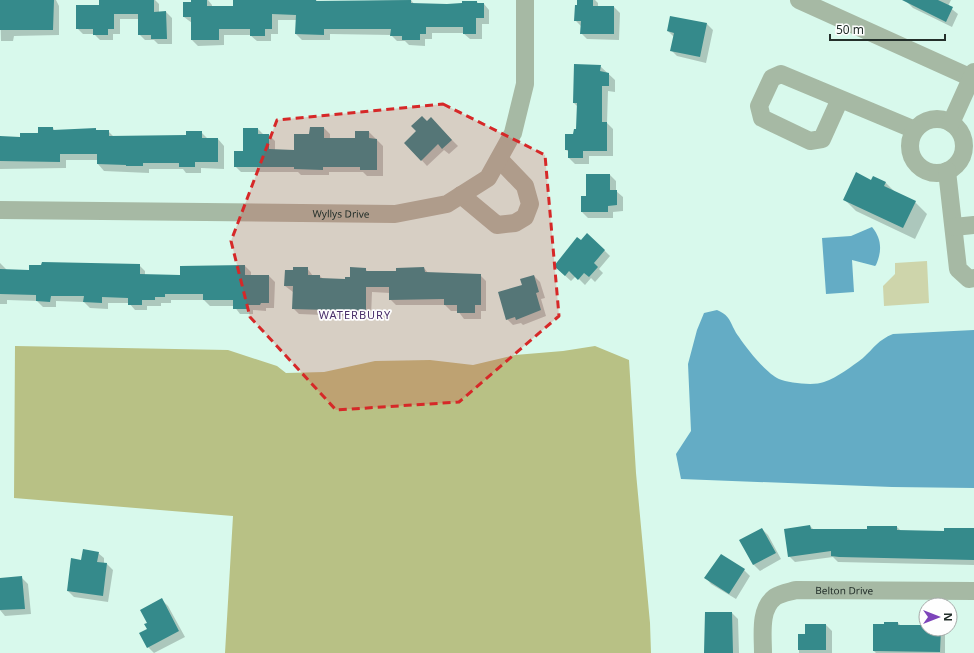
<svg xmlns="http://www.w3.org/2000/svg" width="974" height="653" font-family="'Noto Sans',sans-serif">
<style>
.green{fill:#ced5ab}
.forest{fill:#b8c185}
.water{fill:#64acc5}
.shadow{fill:#0003}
.building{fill:#358a8b}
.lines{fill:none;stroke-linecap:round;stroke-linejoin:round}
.minor{stroke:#a6b9a4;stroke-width:18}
.marked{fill:#d62828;fill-opacity:0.2;stroke:#d62828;stroke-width:3;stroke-dasharray:8 5;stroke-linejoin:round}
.labels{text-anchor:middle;stroke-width:3.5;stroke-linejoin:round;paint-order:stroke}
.street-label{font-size:10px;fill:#232f2a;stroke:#fefefe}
.neighbourhood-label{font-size:11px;letter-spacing:1px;fill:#4a2f6a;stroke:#fefefe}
</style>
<rect width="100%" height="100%" fill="#d8f9ec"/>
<path class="green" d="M927 261 929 303 884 306 883 286 895 274V263Z"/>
<path class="forest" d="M15 346 228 350 277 366 286 373 324 372 375 361 430 360 473 365 515 355 563 351 595 346 629 360 636 473 650 623 651 653H225L233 516 14 498Z"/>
<path class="water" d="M872 227C882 239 882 251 876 265L875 266 852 260 854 292 826 294 822 238 851 236Z
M717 310C732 316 730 325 739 337 747 349 766 373 779 379 789 383 814 386 824 382 838 377 851 367 863 358 874 348 878 340 893 334L974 330V488L892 487 681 479 676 454 691 431 688 364 697 330 704 313Z"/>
<path class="shadow" d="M0 0H56L59 6V35L14 36 13 41H1Z
M100 0H155L159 4V12H166L172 18V44H158L154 40H145L139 34V19H120V34H113V40H100L94 34H83L77 28 100 6Z
M192 0H208L212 5V7H234V0H316L318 2 411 0 414 4 447 5 477 2 479 4H484L489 10V24H482V39H470L463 33H432V39H425V46L409 45 405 41H397L391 35 330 34V40H302L296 34 297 20H278V34H271V41H257L250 35H224V45L198 46 192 40V23L184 17Z
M578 0H595L598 3V7H614L620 13 619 40 587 39 581 33V26L575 20Z
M908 0H951L948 6 958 14 952 27 913 8 907 2Z
M707 24 713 30 706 63 677 56 671 50 674 37 668 31Z
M600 66 615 80V92L608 91 607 123 613 129V156H589V164H575L569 158V152L566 150 577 130V106L574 103Z
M431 119 458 146 449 154 444 150 427 166 406 143Z
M53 128 55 131 96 130 97 131H108L114 137 187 136 201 132 208 139H218L224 146V169L201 168V173H186L183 169H149V173L104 171 98 164V160H66V168L0 169V137L21 138Z
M324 128 330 134V139H356L369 132 383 146V176H367L363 172H329V175H301L298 172H241L235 166 258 129 264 135H269L275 141V150L295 151 310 135Z
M587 175H610L616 181V191L623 197V211L613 212V218H588L582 212 587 197Z
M873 177 886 183 895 192 915 202 927 214 915 239 856 211 844 199 871 181Z
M581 241 604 250 610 256 599 269 603 273 595 282 591 278 585 285 576 276 571 281 561 272Z
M0 263 7 270 30 271 139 265 145 271V275L181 276 245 266 251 272V276H269L275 282 274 308H266V311L253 310V314H240L234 306H210L204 300H171V303H161V306H147V310H135L129 303H108V309L90 308 84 302 56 301V307H43L37 301 7 300V304H0Z
M307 268 313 276H320L323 279 346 280 365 269 368 272H389L424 268 429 274 480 275 486 281V311H481V319H464L458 311H451L445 305H396L390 299V293L372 292 371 317 299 314 293 308V292L285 286Z
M534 276 540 282 545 298 541 299 546 316 523 325 521 323 513 325 507 319Z
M810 526 814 530H868L897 527 901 531 945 532 974 530V565L838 562 833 557 795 562 789 556Z
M762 529 768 535 781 559 760 571 754 565 741 540Z
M98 553 104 558V564H107L113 570 108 602 74 597 68 591 82 561Z
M744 570 750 576 736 599 711 584 706 578Z
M22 578 28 584 31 614 5 616 0 610V579Z
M162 600 168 606 185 637 154 653 148 647V624Z
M732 613 738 619 739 653H706Z
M885 623H898L901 626H926V629H945V653H876L874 651Z
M806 625H826L832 631V653H799V635H806Z"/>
<path class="building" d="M0 0H54L53 30H0Z
M99 0H154V12L166 11 167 39H151V35H138V14H114V29H108V35H93V29H76V5H99Z
M191 0H207V6H233V0H316V1L411 0V3L447 4 462 3V1H477V3H484V18H476V34H463V27H426V34H420V40H402V36H390L391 29H324V35L295 34 296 15 272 14V29H265V36H250V29H219V40H191V17H183V2H191Z
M577 0H593V6H614V34H580L581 21H574L575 5H577Z
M902 0H938L953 7 946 22Z
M670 16 707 23 700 57 670 51 674 33 667 31Z
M574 64 601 65 600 71 609 73V86H602V122H607V151H583V158H568V150H565V134H573L574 129H576L577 103H573Z
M422 116 427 121 431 117 452 140 442 149 438 144 421 161 404 143 416 131 411 126Z
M38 127H53V130L96 128V130H109V136L186 135V131H202V138H218V162H195V167H179V163H143V166H126V165L97 164V154H60V162L0 161V136L20 137V133H38Z
M310 127H324V138H355V131H369V138L377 139V170H360V167H323V170L294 169V167H234V151H243V128H258V134H269V149L294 150V134H309Z
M856 172 871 180 873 176 886 182 884 186 916 201 903 228 843 200Z
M586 174H610V190H617V205L608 206V212H581V196H586Z
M587 233 605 250 594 263 598 267 589 277 584 273 578 280 569 271 565 276 554 266 577 237 581 240Z
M42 262 140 264V274L180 275V266L245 265V275H269V303H261L260 305H247V309H233V300H203V294H165V297H155V300H142V305H128V298L102 297V303L83 302 84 296H51L50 302 36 301V295L0 294V269L29 270V265H41Z
M293 267H308V275H320V278L345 279V277H350V267L366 268V271H396V268L424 267 425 272 481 274V305H475V313H457V305H444V299L389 300V287H366V311L292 309 293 286H284L285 270H293Z
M534 275 539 292 536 293 541 310 516 320 515 317 506 320 498 292 522 285 520 279Z
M810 525 811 529H867V526H897V530L944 531V528H974V560L839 557 831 556V551L788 557 784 529Z
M762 528 776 553 753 565 739 540Z
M83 549 99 552 97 562 107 563 103 596 67 591 71 558 81 560Z
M721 554 745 569 729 594 704 578Z
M22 576 25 609 0 610V578Z
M162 598 179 631 147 648 139 633 147 629 144 624 147 623 140 610Z
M705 612H732L733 653H704Z
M884 622H898V625H926V629H941L940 652 873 651V624H884Z
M805 624H826V650H798V634H805Z"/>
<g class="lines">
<g class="minor">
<path d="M799 0 974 79"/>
<path d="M840 99 822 139 810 141 762 118 759 106 772 78 781 74 915 130"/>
<circle cx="937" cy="146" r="27"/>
<path d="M951 123 974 72"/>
<path d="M947 171 958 269 969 279 974 278"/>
<path d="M461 195 497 225 515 223 525 217 530 204 525 186 499 159"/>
<path id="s1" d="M0 210 395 214 447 204 488 178 513 133 525 84V0"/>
<path d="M954 227 974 225"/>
<path id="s2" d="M763 653C763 635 759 609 775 597 781 593 789 592 796 590L974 591"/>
</g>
</g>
<path class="marked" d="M443 104 545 155 559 316 459 402 336 410 250 317 231 241 277 120Z"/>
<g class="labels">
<g class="street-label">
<text dy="4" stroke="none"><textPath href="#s1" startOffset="341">Wyllys Drive</textPath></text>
<text dy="4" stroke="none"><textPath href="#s2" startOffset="130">Belton Drive</textPath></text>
</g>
<g class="neighbourhood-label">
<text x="355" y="319">WATERBURY</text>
</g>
</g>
<g transform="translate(938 617) rotate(90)"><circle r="19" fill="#fefefe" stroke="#a6aba9"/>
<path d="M0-3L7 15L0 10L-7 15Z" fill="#7d44ba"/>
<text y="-6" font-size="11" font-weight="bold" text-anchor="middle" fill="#232f2a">N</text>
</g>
<path d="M830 34v6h115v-6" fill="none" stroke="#232f2a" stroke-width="2"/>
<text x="836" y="34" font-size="12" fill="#232f2a" stroke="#fefefe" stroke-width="3" paint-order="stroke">50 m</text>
</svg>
